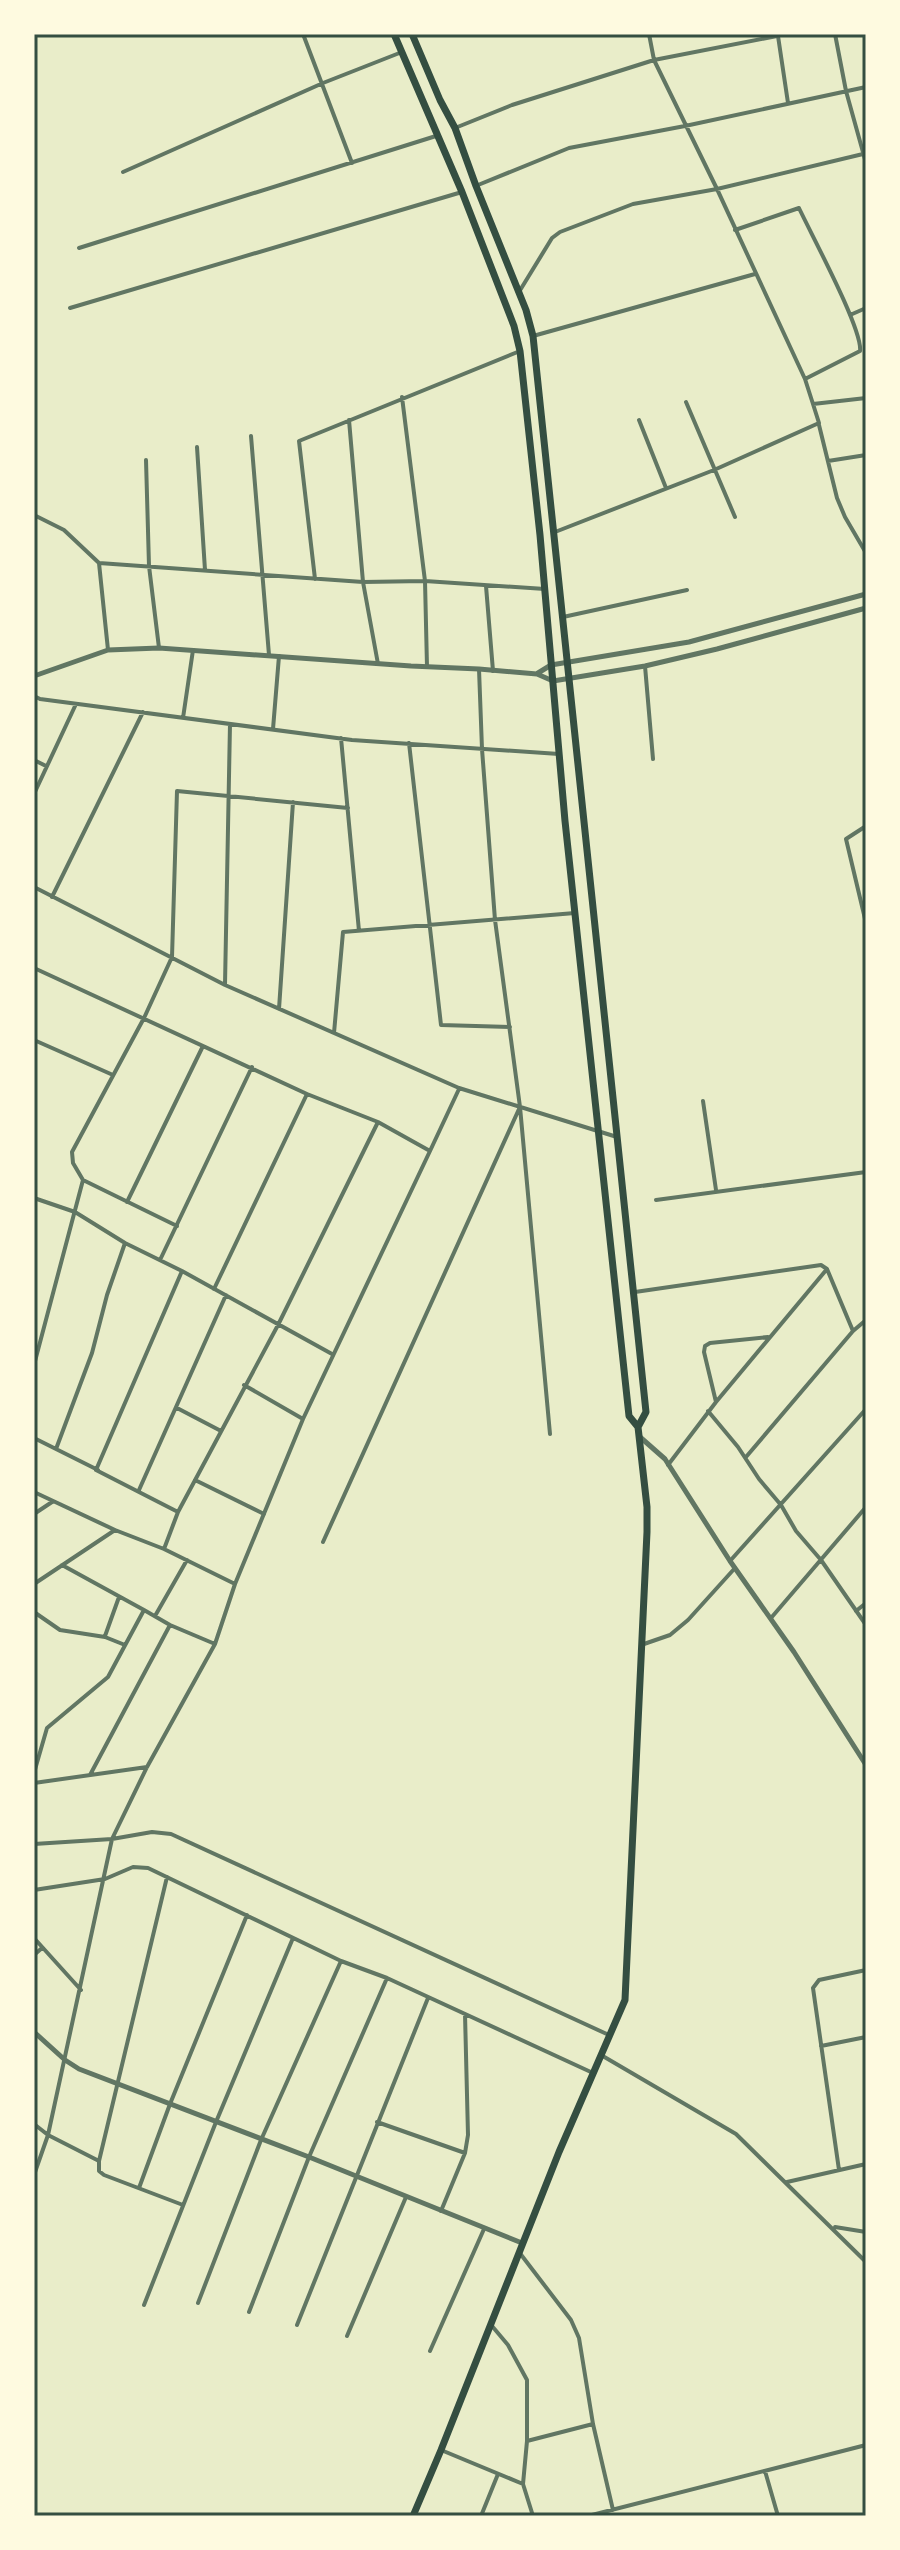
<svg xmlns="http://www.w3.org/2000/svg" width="900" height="2550" font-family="Signika,sans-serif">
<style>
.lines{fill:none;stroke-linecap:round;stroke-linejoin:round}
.minor{stroke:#617663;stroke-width:4}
.tertiary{stroke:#617663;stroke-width:5}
.primary{stroke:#344e41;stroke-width:7}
.neatline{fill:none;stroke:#344e41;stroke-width:3}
</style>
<rect width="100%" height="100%" fill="#e9edc9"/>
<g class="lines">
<path class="minor" d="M303 34 352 163
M835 34 846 91 866 163
M777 36 654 60 717 189 805 379 813 404 866 398
M778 36 788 103
M455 128 512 105 654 60 649 34
M123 172 323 83 402 52
M478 185 569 148 685 126 866 87
M735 230 799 208C811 234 863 330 860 351L805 379
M79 248 436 136
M519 292 552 238 560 232 633 204 717 189 863 154
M70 308 462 192
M850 315 866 308
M533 336 755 274
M402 397 425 581 427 667
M686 402 735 517
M349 420 363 582 378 664
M639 420 666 488
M819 425 837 498 845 517 866 553
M251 436 269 655
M197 447 205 570
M146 460 149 566 159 648
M828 461 866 455
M34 515 64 530 99 563 363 582 425 581 545 589
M555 532 714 470 819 423 813 404
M99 563 108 650
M315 579 299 441 520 351
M486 586 493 671
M563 617 687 590
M645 666 653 759
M479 669 482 749 495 920 520 1107 550 1434
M34 696 40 699 352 740 559 754
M183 718 193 650
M273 729 279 656
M341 738 359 931
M409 743 441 1025 510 1027
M34 760 46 766
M34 794 76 704
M866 826 846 839 866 923
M34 887 225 985 459 1088 617 1137
M52 897 143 712
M34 968 307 1094 378 1122 430 1151 459 1089
M225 985 230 724
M279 1009 293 802
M334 1033 343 932 575 913
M34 1040 113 1075
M703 1101 716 1190
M83 1180 73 1163 72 1152 144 1018 172 957 177 791 348 808
M34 1198 75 1212 125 1243 182 1271 332 1354
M656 1200 866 1172
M127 1202 203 1046
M160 1260 252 1067
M214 1289 307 1094
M635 1292 821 1265 827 1269 853 1331
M34 1365 83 1180 177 1226
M244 1385 303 1419
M716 1402 704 1352 705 1346 710 1343 768 1337
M177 1408 221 1431
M708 1411 738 1447 759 1479 781 1505 796 1531 821 1560 866 1625
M34 1438 98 1470
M56 1449 92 1353 107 1295 125 1243
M746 1457 853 1331 866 1320
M668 1465 716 1402 827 1269
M195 1480 264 1514
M139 1490 226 1295
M34 1492 115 1530 164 1549 235 1584
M178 1512 96 1470 182 1271
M34 1514 52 1502
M323 1542 519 1109
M164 1549 178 1512 278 1325 378 1122
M730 1561 866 1409
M62 1565 144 1610
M34 1584 115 1530
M856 1611 866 1603
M34 1612 60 1630 105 1637 125 1645
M155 1616 187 1560
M771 1618 866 1507
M105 1636 119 1597
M644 1644 670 1635 688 1620 735 1568
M34 1773 47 1728 108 1677 144 1610 170 1625 215 1644
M90 1775 170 1625
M34 1783 147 1767
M34 1844 112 1839 152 1832 171 1834 609 2035
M167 1877 99 2161V2171L104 2175 183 2205
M34 1890 105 1879 133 1867 148 1868 341 1961 387 1978 593 2073
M34 1938 81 1990
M34 1955 42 1948
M821 2046 866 2037
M601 2055 736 2134 866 2262
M377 2122 465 2153
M34 2124 48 2135 99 2161
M839 2170 813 1988 819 1980 866 1970
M34 2175 48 2135 112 1839 147 1767 215 1644 235 1584 303 1419 430 1151
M787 2182 866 2164
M139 2188 170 2104 247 1915
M441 2211 465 2153 468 2135 465 2014
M835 2227 866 2232
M519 2252 571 2320 579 2338 593 2424 613 2510
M198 2303 261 2140 341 1961
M144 2305 216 2122 293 1938
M249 2312 309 2157 387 1978
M297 2325 428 1998
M492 2326 508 2345 527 2380V2441L523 2484 533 2516
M347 2336 406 2197
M430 2351 484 2229
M527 2441 593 2424
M441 2450 523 2484
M765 2471 778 2516
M481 2516 498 2474
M588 2516 866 2445"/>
<path class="tertiary" d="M538 673 551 665 689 642 866 594
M34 676 108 650 159 648 411 666 479 669 537 674 553 681 645 666 717 649 866 608
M640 1437 665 1459 730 1561 794 1652 866 1765
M34 2032 65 2060 79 2069 309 2157 522 2243"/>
<path class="primary" d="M394 34 462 192 514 326 520 351 540 535 565 821 629 1416 638 1427 647 1507V1532L625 2000 559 2152 441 2450 413 2516
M412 34 440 100 455 128 476 186 526 310 533 336 646 1412 638 1427"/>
</g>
<rect width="900" height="2550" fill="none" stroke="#fefae0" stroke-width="72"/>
<rect x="36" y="36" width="828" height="2478" class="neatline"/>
</svg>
